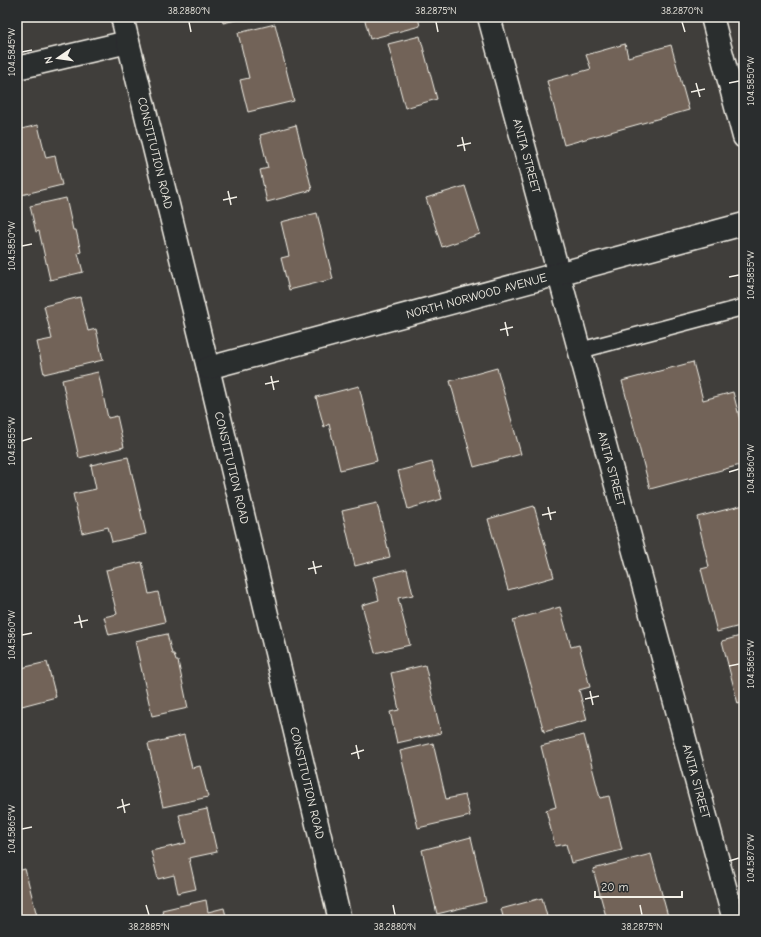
<svg xmlns="http://www.w3.org/2000/svg" width="761" height="937" font-family="'Comic Neue',sans-serif">
<style>
.building{fill:#726458;stroke:#f4f1e8}
.lines{fill:none;stroke-linecap:round;stroke-linejoin:round}
.service-casing{stroke:#f4f1e8;stroke-width:18}
.minor-casing{stroke:#f4f1e8;stroke-width:25}
.tertiary-casing{stroke:#f4f1e8;stroke-width:25}
.service{stroke:#2a2d2e;stroke-width:15}
.minor{stroke:#2a2d2e;stroke-width:22}
.tertiary{stroke:#2a2d2e;stroke-width:22}
.ticks{fill:none;stroke:#f4f1e8;stroke-width:1.5}
.labels{text-anchor:middle;stroke-width:3;stroke-linejoin:round;paint-order:stroke}
.street-label{font-size:12px;fill:#f4f1e8;stroke:#2a2d2e}
.neatline{fill:none;stroke:#f4f1e8;stroke-width:1.5}
.ticks-label{font-size:10px;text-anchor:middle;fill:#f4f1e8}
</style>
<rect width="100%" height="100%" fill="#403e3b"/>
<filter id="ink" filterUnits="userSpaceOnUse"><feTurbulence type="fractalNoise" baseFrequency=".025" numOctaves="2"/><feDisplacementMap in="SourceGraphic" scale="8" xChannelSelector="R" yChannelSelector="G"/><feConvolveMatrix kernelMatrix="1 2 1 2 8 2 1 2 1" color-interpolation-filters="sRGB"/></filter>
<g filter="url(#ink)">
<path class="building" d="M222 17H249L223 23Z
M364 17H418L420 26 370 39Z
M275 24 294 101 248 112 240 80 249 78 238 33Z
M420 36 437 99 405 108 388 44Z
M625 44 628 57 671 45 689 110 564 145 547 81 591 69 586 55Z
M38 125 46 158 55 156 62 185 17 196V130Z
M296 125 312 190 267 202 260 170 268 168 260 135Z
M465 186 480 234 442 247 426 198Z
M66 198 73 230H76L81 252 78 253 83 272 50 280 39 231 36 232 30 206Z
M317 213 333 279 289 290 281 258 289 256 281 222Z
M80 297 88 331 96 329 103 360 44 374 37 342 52 339 44 306Z
M693 362 703 400 733 392 744 436V464L650 489 622 381Z
M497 368 521 454 474 467 450 381Z
M98 372 108 418 117 416 124 447 79 458 62 380Z
M359 386 377 461 340 470 329 424 324 427 316 397Z
M128 457 146 534 112 542 108 527 82 533 73 494 96 489 91 465Z
M432 462 442 499 408 509 398 471Z
M377 503 390 557 355 566 342 511Z
M744 505V625L717 632 701 569 709 567 697 517Z
M534 506 554 577 508 590 488 519Z
M142 562 149 594 158 592 165 622 109 635 104 617 117 614 106 570Z
M407 569 413 595 398 598 410 645 375 653 362 605 379 600 373 577Z
M560 607 571 647 579 645 590 687 579 690 587 720 544 732 513 620Z
M167 634 172 654H174L176 661H178L188 708 152 716 135 641Z
M744 635V702L738 704 722 641Z
M47 662 56 697 18 707 17 669Z
M425 665 441 733 397 743 390 712 399 710 391 673Z
M184 735 192 768 200 766 208 797 163 807 148 744Z
M584 735 600 798 609 796 622 850 571 863 566 844 555 846 546 810 556 807 541 746Z
M433 743 446 799 465 795 470 816 418 828 400 751Z
M207 809 217 852 189 858 196 889 178 893 174 875 158 879 151 851 186 843 179 815Z
M471 837 486 902 437 914 422 850Z
M651 854 669 920H607L593 869Z
M25 869 38 920H17V871Z
M542 898 548 920H504L501 909Z
M206 900 208 912 224 908 227 920H164L162 910Z"/>
<g class="lines">
<defs>
<path id="service" d="M578 351 744 307"/>
<g id="minor">
<path id="s1" d="M489 17 734 920"/>
<path d="M712 17 744 137"/>
<path d="M17 68 128 42"/>
</g>
<g id="tertiary">
<path id="s2" d="M122 17 208 368 340 920"/>
<path id="s3" d="M208 368 744 224"/>
</g>
</defs>
<use href="#service" class="service-casing"/>
<use href="#minor" class="minor-casing"/>
<use href="#tertiary" class="tertiary-casing"/>
<use href="#service" class="service"/>
<use href="#minor" class="minor"/>
<use href="#tertiary" class="tertiary"/>
</g>
</g>
<path class="ticks" d="M189 22 191 32M436 22 438 32M682 22 685 32M22 52 32 50M696 83 700 97M729 83 739 81M691 92 705 89M462 137 465 151M457 146 471 143M228 191 231 205M223 200 237 197M22 246 32 244M729 277 739 275M505 322 508 336M500 330 513 327M271 376 274 390M265 384 279 381M22 441 32 438M729 472 739 469M548 507 551 520M542 515 556 512M313 561 316 574M308 569 322 566M79 615 82 628M74 623 88 620M22 635 32 633M729 666 739 664M590 691 593 705M585 699 599 696M356 745 359 759M351 754 364 750M122 799 125 813M117 808 130 804M22 829 32 827M729 861 739 858M146 905 149 915M393 905 395 915M640 905 642 915"/>
<g class="labels">
<g class="street-label">
<text dy="4" stroke="none"><textPath href="#s2" startOffset="140">CONSTITUTION ROAD</textPath></text>
<text dy="4" stroke="none"><textPath href="#s1" startOffset="144">ANITA STREET</textPath></text>
<text dy="4" stroke="none"><textPath href="#s3" startOffset="278">NORTH NORWOOD AVENUE</textPath></text>
<text dy="4" stroke="none"><textPath href="#s2" startOffset="464">CONSTITUTION ROAD</textPath></text>
<text dy="4" stroke="none"><textPath href="#s1" startOffset="468">ANITA STREET</textPath></text>
<text dy="4" stroke="none"><textPath href="#s1" startOffset="792">ANITA STREET</textPath></text>
<text dy="4" stroke="none"><textPath href="#s2" startOffset="788">CONSTITUTION ROAD</textPath></text>
</g>
</g>
<rect width="761" height="937" fill="none" stroke="#2a2d2e" stroke-width="44"/>
<g transform="translate(58 58) rotate(257)" stroke="#2a2d2e" stroke-width="3" paint-order="stroke">
<path d="M0-3L7 15L0 10L-7 15Z" fill="#f4f1e8"/>
<text y="-6" font-size="11" font-weight="bold" text-anchor="middle" fill="#f4f1e8">N</text>
</g>
<path d="M595 891v6h87v-6" fill="none" stroke="#f4f1e8" stroke-width="2"/>
<text x="601" y="891" font-size="12" fill="#f4f1e8" stroke="#2a2d2e" stroke-width="3" paint-order="stroke">20 m</text>
<rect x="22" y="22" width="717" height="893" class="neatline"/>
<g class="ticks-label">
<text x="189" y="14">38.2880°N</text>
<text x="436" y="14">38.2875°N</text>
<text x="682" y="14">38.2870°N</text>
<text transform="translate(11 52) rotate(-90)" y="4">104.5845°W</text>
<text transform="translate(750 81) rotate(-90)" y="4">104.5850°W</text>
<text transform="translate(11 246) rotate(-90)" y="4">104.5850°W</text>
<text transform="translate(750 275) rotate(-90)" y="4">104.5855°W</text>
<text transform="translate(11 441) rotate(-90)" y="4">104.5855°W</text>
<text transform="translate(750 469) rotate(-90)" y="4">104.5860°W</text>
<text transform="translate(11 635) rotate(-90)" y="4">104.5860°W</text>
<text transform="translate(750 664) rotate(-90)" y="4">104.5865°W</text>
<text transform="translate(11 829) rotate(-90)" y="4">104.5865°W</text>
<text transform="translate(750 858) rotate(-90)" y="4">104.5870°W</text>
<text x="149" y="930">38.2885°N</text>
<text x="395" y="930">38.2880°N</text>
<text x="642" y="930">38.2875°N</text>
</g>
</svg>
